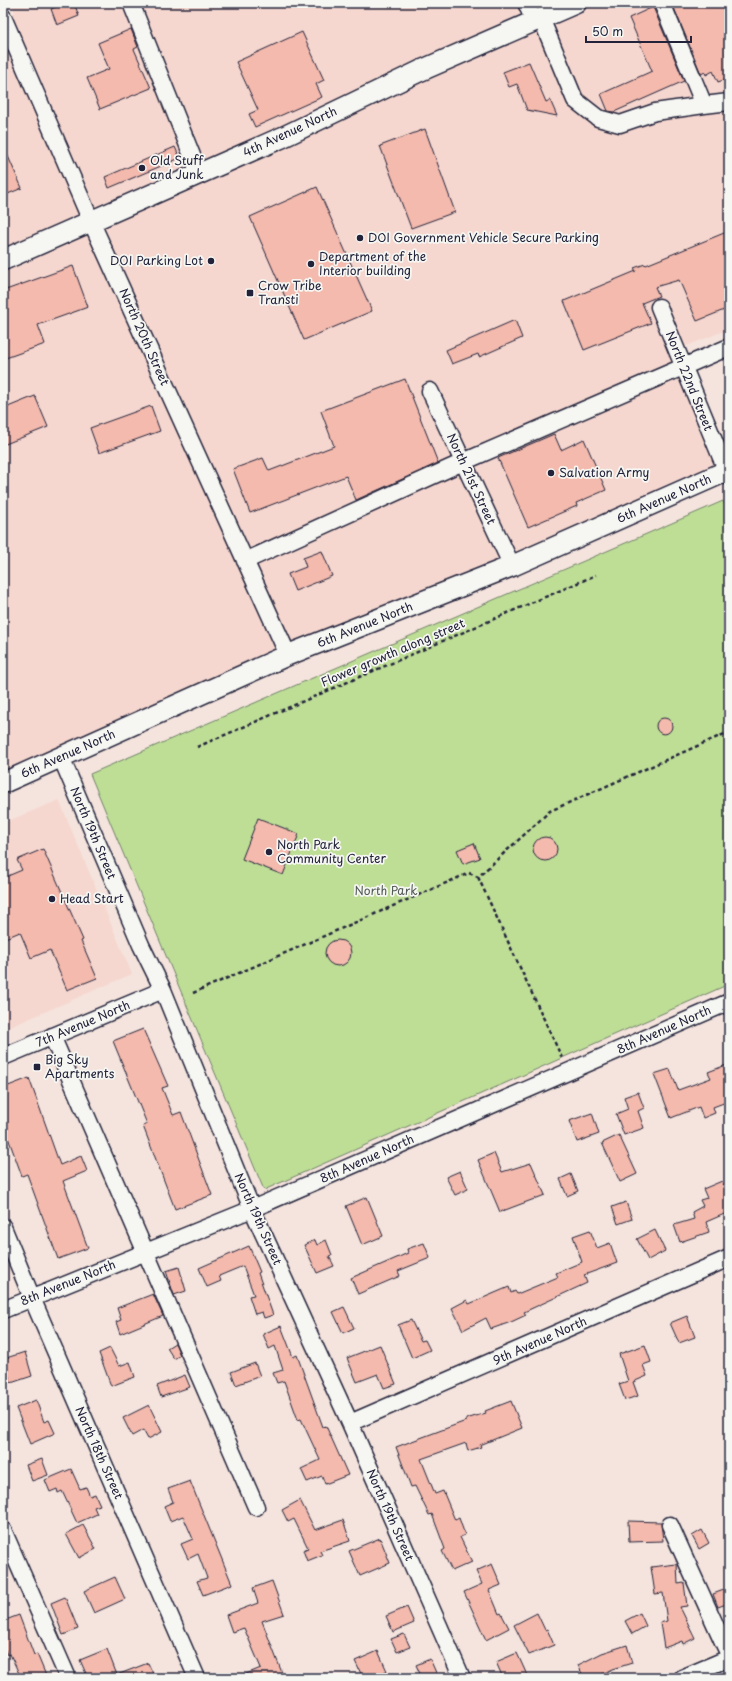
<svg xmlns="http://www.w3.org/2000/svg" width="732" height="1681" font-family="'Playpen Sans',sans-serif">
<style>
.built{fill:#f5d7cf}
.green{fill:#bede96;stroke:#708068}
.building{fill:#f4baad;stroke:#22223b}
.lines{fill:none;stroke-linecap:round;stroke-linejoin:round}
.minor-casing{stroke:#22223b;stroke-width:19}
.major-casing{stroke:#22223b;stroke-width:23}
.path{stroke:#22223b;stroke-width:2.5;stroke-dasharray:4 3;stroke-linecap:butt}
.minor{stroke:#f6f6f2;stroke-width:16}
.major{stroke:#f6f6f2;stroke-width:20}
.poi-dot{fill:#22223b;stroke:#f6f6f2;stroke-width:1.5}
.labels{text-anchor:middle;stroke-width:3.5;stroke-linejoin:round;paint-order:stroke}
.street-label{font-size:12px;fill:#22223b;stroke:#f6f6f2}
.poi-label{font-size:12px;fill:#22223b;stroke:#f6f6f2;text-anchor:start}
.park-label{font-size:12px;fill:#515a56;stroke:#f6f6f2}
</style>
<rect width="100%" height="100%" fill="#f5e4dd"/>
<filter id="ink" filterUnits="userSpaceOnUse"><feTurbulence type="fractalNoise" baseFrequency=".025" numOctaves="2"/><feDisplacementMap in="SourceGraphic" scale="8" xChannelSelector="R" yChannelSelector="G"/><feConvolveMatrix kernelMatrix="1 2 1 2 8 2 1 2 1" color-interpolation-filters="sRGB"/></filter>
<g filter="url(#ink)">
<path class="built" d="M11 3H729V329L677 350 727 472 3 772V18L15 12Z
M59 800 132 974 3 1030V823Z"/>
<path class="green" d="M723 501 729 513V984L264 1190 90 774Z"/>
<path class="building" d="M65 3H74L79 16 57 25 51 9Z
M672 3H729V78L718 82 713 71 706 75 705 72 701 74Z
M653 7 684 81 614 112 608 111 601 94 652 71 629 18Z
M131 29 138 47 134 49 151 88 100 109 87 78 109 69 98 43Z
M302 32 324 80 316 84 322 97 255 127 249 114 258 110 236 62Z
M529 62 546 102 550 100 557 116 527 110 517 84 509 87 503 72Z
M425 129 455 212 411 228 380 146Z
M3 145 22 188 3 196Z
M175 147 180 158 109 188 105 177Z
M317 187 372 311 304 340 250 217Z
M729 231V308L697 321 679 280 655 287 659 296 642 303 651 323 584 350 564 301 636 271 634 268 645 264 646 265Z
M73 266 88 307 38 325 45 344 3 359V291Z
M515 320 522 338 479 357 478 354 452 364 446 350Z
M405 379 438 463 356 500 346 476 250 513 233 469 263 458 269 471 334 446 321 411Z
M35 396 48 427 3 445V409Z
M151 406 160 431 99 453 90 428Z
M554 434 561 450 584 439 606 490 576 503 577 506 528 527 498 458Z
M322 551 332 576 295 591 288 574 306 567 303 558Z
M656 726a8 8 0 1 1 16 0a8 8 0 1 1-16 0Z
M258 818 299 834 283 875 242 859Z
M533 849a12 12 0 1 1 24 0a12 12 0 1 1-24 0Z
M474 843 480 858 463 864 457 850Z
M43 849 83 940 81 941 97 978 67 990 50 950 31 958 20 932 3 939V878L22 870 17 860Z
M325 953a13 13 0 1 1 26 0a13 13 0 1 1-26 0Z
M143 1029 168 1086 162 1088 173 1115 181 1112 212 1195 175 1209 143 1126 147 1124 113 1041Z
M729 1064V1101L713 1107 715 1113 703 1118 699 1107 671 1118 654 1074 670 1069 678 1090 711 1078 708 1072Z
M29 1078 60 1165 81 1156 87 1171 63 1181 88 1248 58 1259 27 1174 22 1176 3 1124V1088Z
M638 1092 644 1108 638 1111 644 1128 624 1135 616 1114 628 1109 624 1097Z
M592 1113 599 1134 577 1142 569 1121Z
M619 1135 637 1174 620 1182 602 1143Z
M494 1153 502 1172 531 1163 545 1195 500 1212 478 1160Z
M460 1171 468 1189 455 1195 446 1177Z
M571 1174 578 1191 567 1196 560 1179Z
M722 1181 729 1198V1212L706 1222 709 1232 680 1242 674 1225 694 1219 692 1212 703 1206 700 1200 707 1198 703 1189Z
M367 1197 383 1236 362 1245 346 1206Z
M626 1202 632 1219 618 1224 612 1207Z
M590 1230 597 1248 610 1243 617 1263 584 1275 587 1283 524 1312 526 1315 511 1322 491 1329 486 1318 463 1330 452 1308 467 1300 469 1304 509 1287 511 1293 515 1291 517 1294 558 1277 556 1273 582 1262 573 1236Z
M655 1230 665 1251 648 1260 637 1239Z
M315 1240 317 1245 326 1240 332 1255 329 1256 334 1266 317 1273 304 1245Z
M424 1243 430 1258 398 1271 400 1276 358 1294 351 1278 408 1253 407 1249Z
M249 1246 260 1272 258 1273 273 1315 264 1318 262 1312 255 1314 249 1296 254 1295 243 1266 219 1276 221 1281 207 1287 199 1268Z
M179 1267 186 1291 174 1295 166 1271Z
M153 1294 163 1316 120 1334 116 1322 121 1320 117 1308Z
M344 1307 354 1328 343 1333 333 1312Z
M687 1316 695 1337 679 1343 670 1323Z
M411 1320 421 1341 425 1340 430 1350 412 1358 398 1325Z
M281 1326 293 1357 297 1355 323 1427 326 1426 348 1475 325 1484 322 1476 307 1482 301 1469 320 1460 301 1419 298 1420 284 1381 277 1383 273 1373 283 1370 275 1346 269 1349 263 1334Z
M175 1343 180 1355 174 1359 167 1348Z
M380 1345 396 1384 384 1388 378 1374 357 1382 347 1358Z
M645 1345 651 1362 643 1365 647 1376 633 1382 638 1396 625 1400 619 1384 628 1381 619 1354Z
M110 1348 119 1366 130 1362 135 1377 111 1386 99 1353Z
M25 1352 32 1376 11 1383 3 1359Z
M255 1363 260 1376 236 1385 231 1372Z
M185 1375 190 1387 161 1397 157 1386Z
M36 1400 44 1422 49 1420 55 1433 30 1444 16 1408Z
M511 1401 522 1428 480 1445 481 1447 468 1451 466 1443 421 1459 435 1494 443 1491 455 1520 459 1518 465 1535 460 1537 472 1562 452 1571 442 1551 445 1549 432 1514 429 1515 415 1486 411 1487 396 1447 466 1421V1419L486 1413 485 1411Z
M149 1405 162 1432 148 1439 143 1430 132 1436 123 1418Z
M42 1459 48 1475 32 1481 26 1465Z
M71 1469 80 1489 86 1487 90 1496 95 1494 100 1505 94 1507 97 1514 77 1523 62 1491 58 1493 57 1489 50 1492 45 1480Z
M190 1481 232 1584 203 1595 197 1581 207 1578 198 1554 188 1559 181 1544 193 1539 183 1516 170 1521 164 1506 173 1502 168 1489Z
M300 1500 315 1530 343 1520 350 1541 320 1551 322 1555 307 1561 303 1550 308 1548 294 1519 288 1522 282 1510Z
M628 1521 661 1522 663 1541 629 1542Z
M83 1525 96 1549 79 1558 66 1534Z
M702 1530 709 1543 699 1549 692 1536Z
M380 1538 390 1563 360 1576 349 1551Z
M492 1564 501 1585 489 1590 499 1614 501 1613 509 1628 486 1640 464 1592 482 1584 476 1571Z
M677 1564 678 1584 684 1583 687 1606 680 1607 695 1638 683 1644 682 1641 664 1648 660 1623 667 1621 663 1593 655 1594 651 1567Z
M115 1577 125 1599 94 1613 84 1591Z
M272 1581 284 1614 262 1621 284 1678H236L261 1668 244 1628 232 1632 226 1615 258 1603 253 1588Z
M729 1588V1603L718 1607 713 1594Z
M65 1597 78 1629 63 1635 51 1603Z
M407 1607 414 1623 393 1632 386 1616Z
M537 1613 545 1630 547 1629 554 1645 529 1655 514 1625Z
M640 1613 646 1626 632 1634 625 1621Z
M19 1615 34 1655 37 1654 47 1678H21L10 1654 7 1655 3 1645V1621Z
M404 1634 410 1647 397 1652 391 1639Z
M627 1645 632 1663 613 1669 595 1678H584L578 1665 602 1653Z
M107 1649 117 1675 148 1663 155 1678H88L80 1660Z
M378 1651 387 1671 370 1678H363L355 1661Z
M517 1653 527 1675 520 1678H503L496 1662Z
M430 1659 437 1675 430 1678H422L416 1665Z"/>
<g class="lines">
<defs>
<path id="minor" d="M131 3 199 173
M526 3 534 21
M662 3 704 105 729 102
M3 17 91 221 288 655
M541 18 575 100 598 118 620 124 655 112 704 105
M659 307 729 477
M430 391 512 566
M245 561 463 462 729 347
M61 757 141 945 163 990 252 1209 350 1423 462 1678
M52 1036 256 1507
M3 1057 163 990
M3 1227 32 1298 197 1678
M3 1310 252 1209 729 1002
M350 1423 729 1258
M670 1525 729 1655
M3 1530 68 1678
M682 1678 729 1658"/>
<path id="major" d="M3 260 283 137 420 71 576 3
M3 783 288 655 512 566 729 470"/>
</defs>
<use href="#minor" class="minor-casing"/>
<use href="#major" class="major-casing"/>
<path class="path" d="M197 747 596 575
M478 877 562 1058
M193 993 469 873 478 877 550 811 729 732"/>
<use href="#minor" class="minor"/>
<use href="#major" class="major"/>
</g>
</g>
<g class="poi-dot">
<circle cx="142" cy="168" r="4"/>
<circle cx="360" cy="238" r="4"/>
<circle cx="211" cy="261" r="4"/>
<circle cx="311" cy="264" r="4"/>
<rect x="246" y="289" width="8" height="8" rx="2"/>
<circle cx="551" cy="473" r="4"/>
<circle cx="269" cy="852" r="4"/>
<circle cx="52" cy="899" r="4"/>
<rect x="33" y="1063" width="8" height="8" rx="2"/>
</g>
<g class="labels">
<g class="street-label">
<text transform="translate(290 132) rotate(-25)" y="4">4th Avenue North</text>
<text transform="translate(144 337) rotate(66)" y="4">North 20th Street</text>
<text transform="translate(689 381) rotate(68)" y="4">North 22nd Street</text>
<text transform="translate(471 479) rotate(65)" y="4">North 21st Street</text>
<text transform="translate(664 499) rotate(-24)" y="4">6th Avenue North</text>
<text transform="translate(365 625) rotate(-22)" y="4">6th Avenue North</text>
<text transform="translate(393 653) rotate(-23)" y="4">Flower growth along street</text>
<text transform="translate(68 754) rotate(-24)" y="4">6th Avenue North</text>
<text transform="translate(93 833) rotate(67)" y="4">North 19th Street</text>
<text transform="translate(83 1024) rotate(-23)" y="4">7th Avenue North</text>
<text transform="translate(664 1030) rotate(-24)" y="4">8th Avenue North</text>
<text transform="translate(367 1159) rotate(-24)" y="4">8th Avenue North</text>
<text transform="translate(258 1219) rotate(66)" y="4">North 19th Street</text>
<text transform="translate(68 1283) rotate(-22)" y="4">8th Avenue North</text>
<text transform="translate(540 1341) rotate(-24)" y="4">9th Avenue North</text>
<text transform="translate(99 1453) rotate(66)" y="4">North 18th Street</text>
<text transform="translate(390 1515) rotate(66)" y="4">North 19th Street</text>
</g>
<g class="poi-label">
<text x="150" y="165">Old Stuff<tspan x="150" dy="14">and Junk</tspan></text>
<text x="368" y="242">DOI Government Vehicle Secure Parking</text>
<text x="319" y="261">Department of the<tspan x="319" dy="14">Interior building</tspan></text>
<text x="203" y="265" text-anchor="end">DOI Parking Lot</text>
<text x="258" y="290">Crow Tribe<tspan x="258" dy="14">Transti</tspan></text>
<text x="559" y="477">Salvation Army</text>
<text x="277" y="849">North Park<tspan x="277" dy="14">Community Center</tspan></text>
<text x="60" y="903">Head Start</text>
<text x="45" y="1064">Big Sky<tspan x="45" dy="14">Apartments</tspan></text>
</g>
<g class="park-label">
<text x="386" y="895">North Park</text>
</g>
</g>
<rect width="732" height="1681" fill="none" stroke="#f6f6f2" stroke-width="16"/>
<rect x="8" y="8" width="716" height="1665" fill="none" stroke="#22223b" stroke-width="1.5" filter="url(#ink)"/>
<path d="M586 36v6h105v-6" fill="none" stroke="#22223b" stroke-width="2"/>
<text x="592" y="36" font-size="12" fill="#22223b" stroke="#f6f6f2" stroke-width="3" paint-order="stroke">50 m</text>
</svg>
